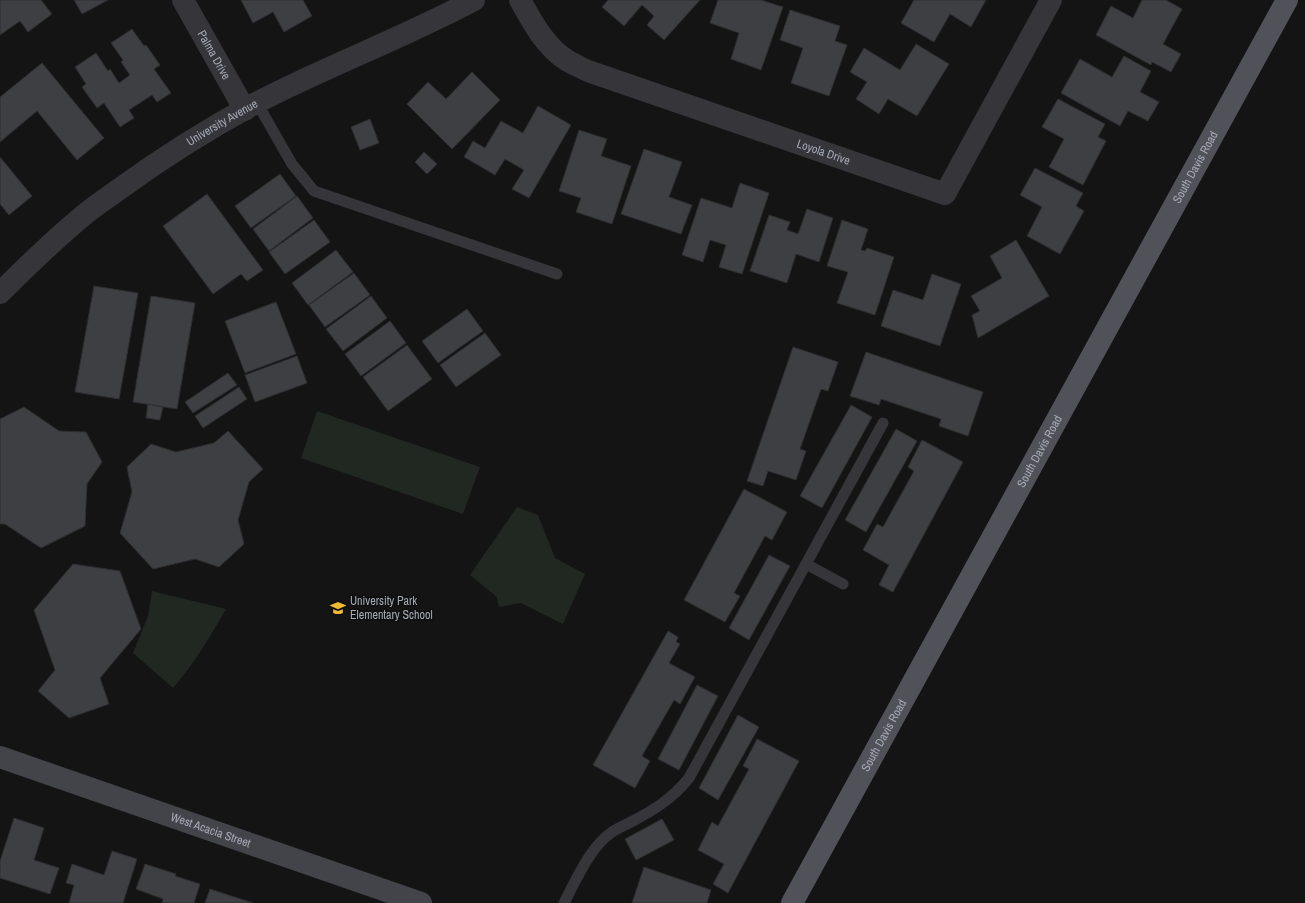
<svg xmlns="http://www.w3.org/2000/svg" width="1305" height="903" font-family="'Archivo Narrow',sans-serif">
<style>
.green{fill:#202821}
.building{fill:#3e3f42;stroke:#2e2e31}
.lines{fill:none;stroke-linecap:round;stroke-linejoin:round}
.lane{stroke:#35353a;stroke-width:11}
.street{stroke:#35353a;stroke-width:22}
.secondary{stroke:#43444a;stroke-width:22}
.primary{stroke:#515259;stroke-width:22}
.labels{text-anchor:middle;stroke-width:3;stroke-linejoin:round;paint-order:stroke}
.street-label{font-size:12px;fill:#a6aab6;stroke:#0f0f10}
.poi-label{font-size:12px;fill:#a6aab6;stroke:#0f0f10;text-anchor:start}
</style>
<rect width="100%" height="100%" fill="#141415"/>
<path class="green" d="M317 411 480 467 463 514 301 458Z
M517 507 538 515 555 558 585 574 563 624 521 603 499 607 497 597 470 575Z
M152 591 226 609C210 637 194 664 173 688L133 653 148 616Z"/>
<path class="building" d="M0 0H41L52 14 28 32 20 21 0 35Z
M74 0H108L82 14Z
M241 0H303L312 16 284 32 273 12 253 23Z
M608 0H700L664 40 647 25 654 16 642 5 624 26 602 7Z
M718 0H761L783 7 761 70 731 59 739 33 710 23Z
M914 0H986L971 27 950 14 934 42 901 23Z
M1142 0H1166L1182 9 1163 44 1181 54 1171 72 1152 62 1151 65 1096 35 1111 6 1133 18Z
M790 10 840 26 835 41 847 45 829 96 791 83 803 48 780 40Z
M132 29 144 46 146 45 160 65 154 69 171 93 157 102 152 95 129 110 134 118 120 127 104 103 97 108 82 87 86 84 75 67 96 53 108 71 110 69 119 83 130 75 121 62 123 60 111 43Z
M916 44 949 64 917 116 888 99 879 114 856 99 867 82 850 72 864 48 900 70Z
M1124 56 1151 71 1140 92 1159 102 1148 121 1128 111 1120 126 1061 93 1080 59 1112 77Z
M42 63 104 138 77 160 37 111 0 142V97Z
M472 72 500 100 452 149 407 104 428 82 446 99Z
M1058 99 1105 124 1098 137 1106 141 1083 185 1049 167 1064 139 1042 127Z
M538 106 571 125 529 198 512 189 524 170 505 159 495 175 464 157 473 141 485 148 501 121 523 133Z
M370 119 379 143 360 150 351 127Z
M579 130 607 139 601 156 631 166 612 224 576 212 581 198 559 191Z
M644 149 682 162 669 197 692 205 681 234 621 214Z
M424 152 437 164 427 174 415 162Z
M0 157 32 196 9 215 0 204Z
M1035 168 1083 193 1076 206 1084 211 1060 254 1027 236 1042 207 1020 195Z
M280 174 296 196 251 228 235 206Z
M740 183 769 193 742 274 719 267 726 245 710 240 703 262 682 255 701 198 732 208Z
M207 194 263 270 247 281 241 274 213 294 163 226Z
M297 196 313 218 269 251 253 229Z
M807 209 833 218 819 262 796 254 787 283 750 271 769 215 790 222 787 230 798 234Z
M314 220 330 242 285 274 269 252Z
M842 220 868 229 861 250 865 251 867 248 894 257 875 315 837 303 848 272 827 266Z
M1016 240 1049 296 978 338 972 315 980 311 971 296 1002 278 990 256Z
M336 250 353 272 308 305 292 283Z
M354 273 370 295 325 327 309 305Z
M932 274 961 284 940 346 881 326 893 290 923 300Z
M94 286 138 293 119 399 75 392Z
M151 296 195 303 177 409 133 402Z
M371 296 387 318 343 351 326 329Z
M276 302 296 354 245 373 225 321Z
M467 309 483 331 438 363 422 341Z
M390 321 406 343 361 376 345 354Z
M485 333 501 355 456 387 440 365Z
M407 345 432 379 388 411 363 377Z
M793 347 838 362 828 391 821 389 800 449 806 451 796 480 768 471 763 486 747 481Z
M866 352 983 392 968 436 939 426 941 419 881 399 879 405 850 396Z
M297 356 307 383 255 402 245 375Z
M228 373 237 385 193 413 185 402Z
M239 387 247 399 203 428 195 416Z
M148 404 163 407 160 420 146 418Z
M851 405 872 417 822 508 800 496Z
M24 407 59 431 86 432 102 462 87 484 85 526 41 548 5 524H0V419Z
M896 429 917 441 866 532 845 520Z
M228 431 263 469 249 482 238 520 244 544 219 567 195 559 153 569 120 533 132 492 127 467 151 444 176 452 214 443Z
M922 440 963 462 893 592 879 585 889 565 863 550 877 524 883 527 914 471 908 467Z
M744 489 787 512 772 540 765 536 734 593 740 596 725 622 684 600Z
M769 555 790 566 749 640 729 628Z
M73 564 120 571 141 629 100 678 109 704 69 718 38 691 55 670 34 610Z
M668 631 678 637 676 642 680 644 669 663 695 677 680 704 674 700 642 756 650 761 635 788 593 765Z
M697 685 718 696 679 770 658 759Z
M738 715 759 727 718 800 699 788Z
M757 739 799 761 728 893 713 884 724 864 698 850 712 822 718 826 749 769 743 766Z
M14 818 44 828 34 860 59 868 50 894 0 878V861Z
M662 819 674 840 636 860 625 839Z
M112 851 137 859 123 903H69L74 885 66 883 72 864 104 875Z
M145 864 176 874 175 876 200 884 194 903H162L163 899 136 889Z
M644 867 711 890 707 903H632Z
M210 889 253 903H205Z"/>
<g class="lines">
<path class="lane" d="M257 103 292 164 314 191 557 274
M806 564 843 584
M564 903C576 880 590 847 612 832 618 828 625 825 631 822 654 810 672 799 689 778L883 423"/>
<g class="street">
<path id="s1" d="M183 0 245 110"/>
<path id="s2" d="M520 0C532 22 546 48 568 61 575 65 582 68 588 71L945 194 1051 0"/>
<path id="s3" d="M0 293C27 266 55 239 84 215 95 206 107 198 118 190 162 158 208 129 256 103 327 66 403 38 474 0"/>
</g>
<path class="secondary" id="s4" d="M0 757 421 903"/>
<path class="primary" id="s5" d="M792 903 1287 0"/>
</g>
<defs>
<symbol id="school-bare" viewBox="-9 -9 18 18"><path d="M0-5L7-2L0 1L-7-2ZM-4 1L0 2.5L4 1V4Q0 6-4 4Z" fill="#eeb933" stroke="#0f0f10" stroke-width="2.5" paint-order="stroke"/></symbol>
</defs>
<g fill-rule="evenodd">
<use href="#school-bare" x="327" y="597" width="22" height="22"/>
</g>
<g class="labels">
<g class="street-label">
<text dy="4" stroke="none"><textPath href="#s1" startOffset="63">Palma Drive</textPath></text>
<text dy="4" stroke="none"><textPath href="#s3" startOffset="281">University Avenue</textPath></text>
<text dy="4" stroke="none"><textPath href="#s2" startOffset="350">Loyola Drive</textPath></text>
<text dy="4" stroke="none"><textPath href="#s5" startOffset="839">South Davis Road</textPath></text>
<text dy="4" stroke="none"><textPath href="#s5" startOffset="515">South Davis Road</textPath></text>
<text dy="4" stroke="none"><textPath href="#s5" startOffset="191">South Davis Road</textPath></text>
<text dy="4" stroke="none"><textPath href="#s4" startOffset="223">West Acacia Street</textPath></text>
</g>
<g class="poi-label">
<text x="350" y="605">University Park<tspan x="350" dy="14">Elementary School</tspan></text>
</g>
</g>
</svg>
